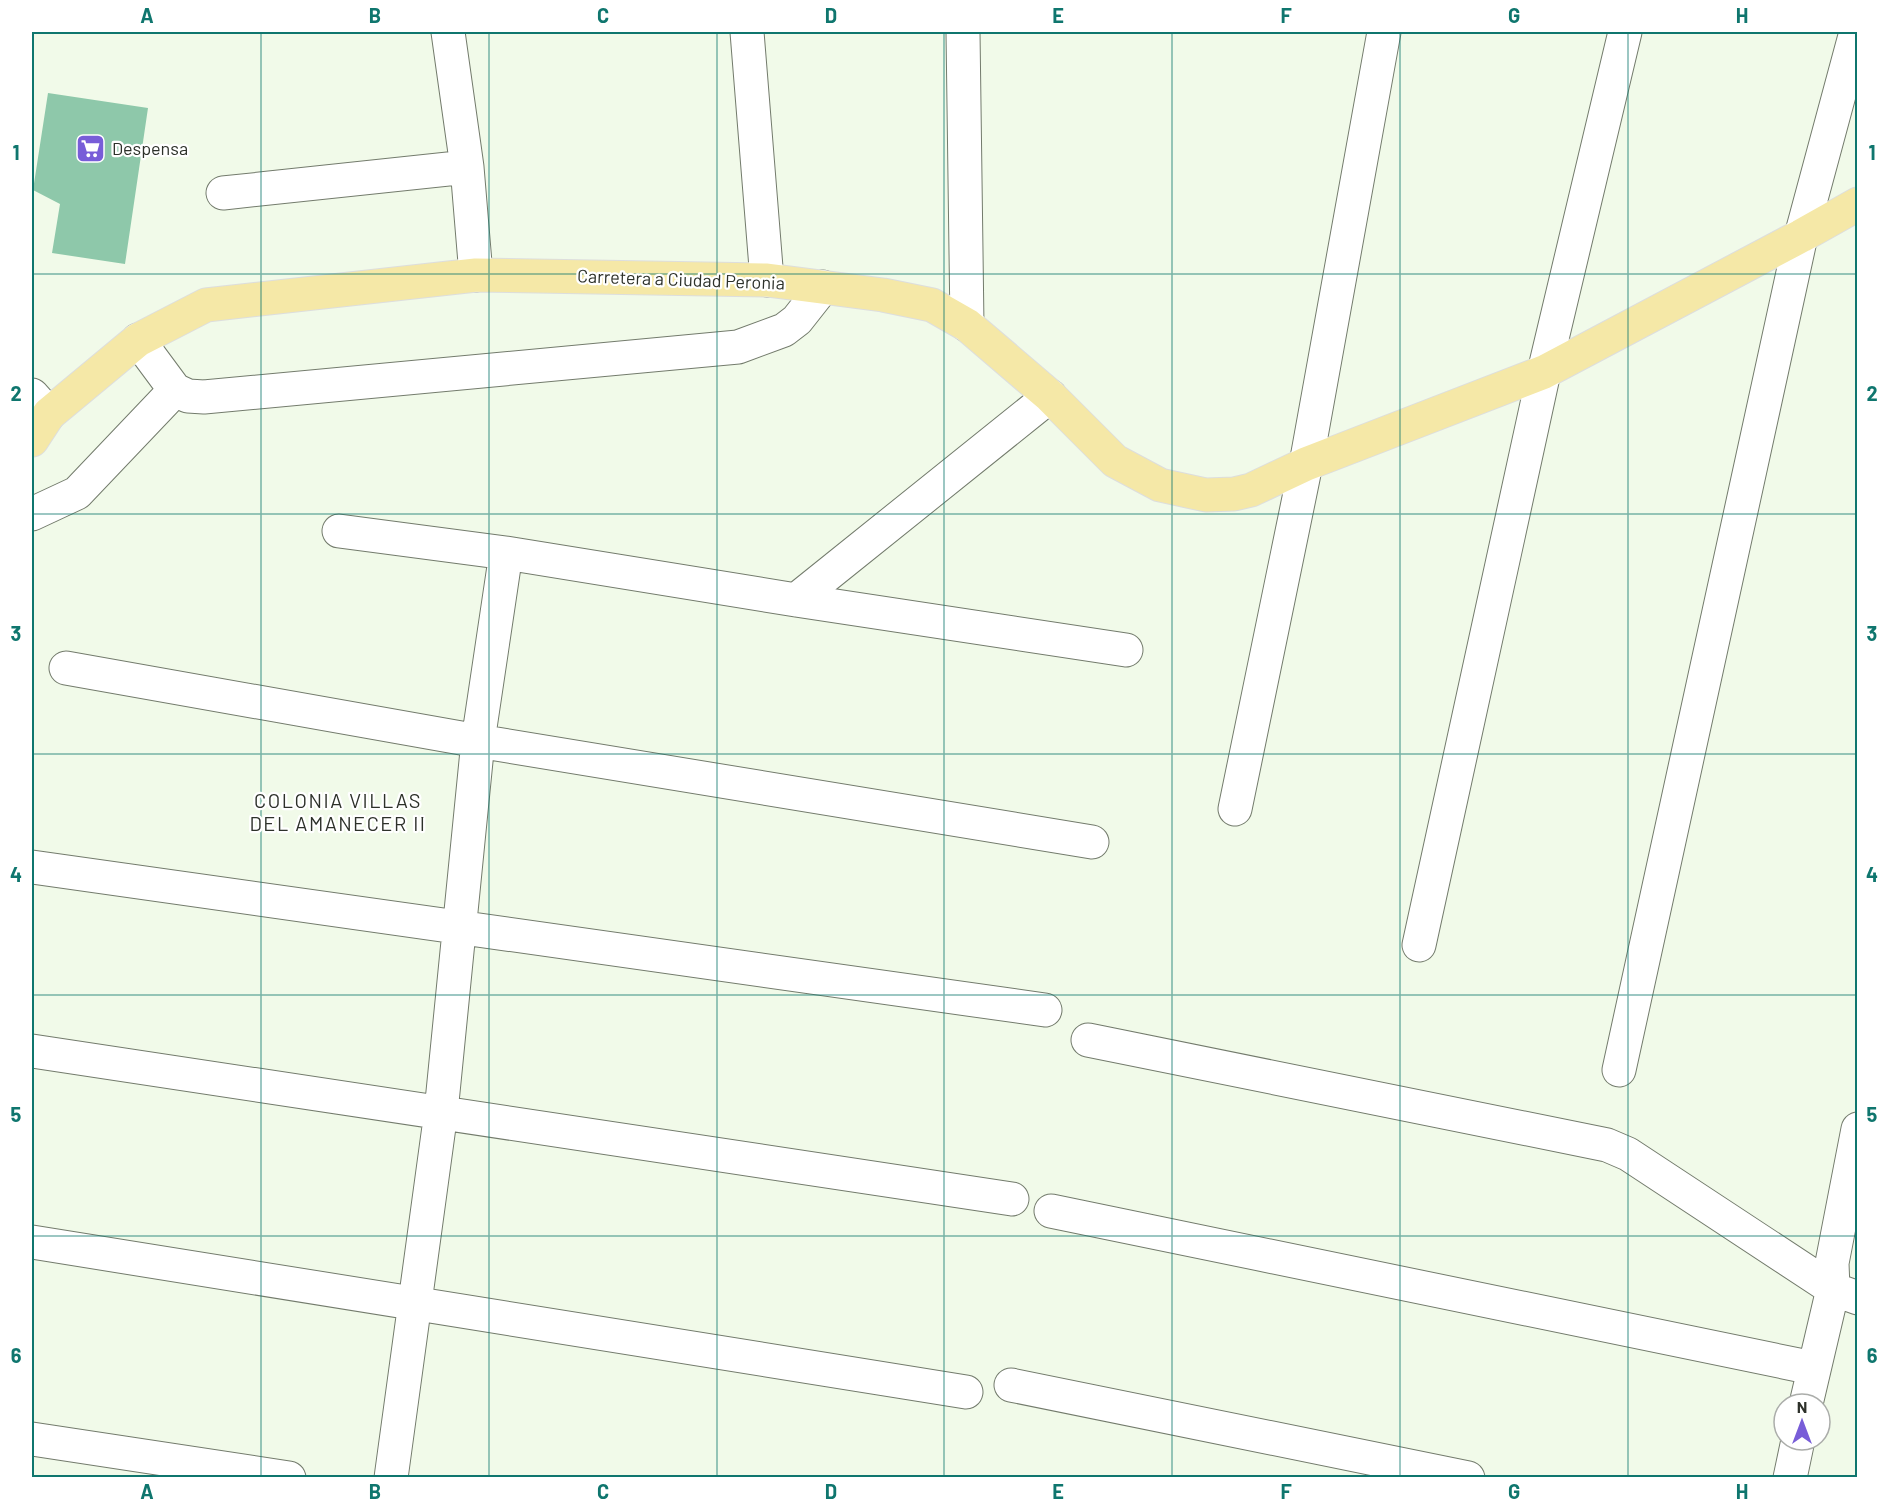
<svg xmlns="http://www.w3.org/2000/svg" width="1889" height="1509" font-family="Barlow,sans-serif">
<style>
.building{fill:#8ec8aa}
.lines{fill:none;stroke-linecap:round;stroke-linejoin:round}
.minor-casing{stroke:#737b6c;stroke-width:35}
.major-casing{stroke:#dddedd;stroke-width:35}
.minor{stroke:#fff;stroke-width:33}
.major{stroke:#f5e8a7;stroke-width:33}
.grid{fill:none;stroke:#0f766e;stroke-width:1.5;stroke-opacity:0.55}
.labels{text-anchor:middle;stroke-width:4.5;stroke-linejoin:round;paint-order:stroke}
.poi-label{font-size:18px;fill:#2d312a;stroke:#fff;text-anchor:start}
.street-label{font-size:18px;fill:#2d312a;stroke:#fff}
.neighbourhood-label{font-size:20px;letter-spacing:1.5px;fill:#2d312a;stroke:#fff}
.neatline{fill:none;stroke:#0f766e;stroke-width:2}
.grid-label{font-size:20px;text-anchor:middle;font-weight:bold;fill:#0f766e}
</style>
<rect width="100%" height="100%" fill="#f1fae9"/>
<path class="building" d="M48 93 148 108 125 264 52 253 60 204 33 190Z"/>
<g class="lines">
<defs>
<path id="minor" d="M448 32 467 167 476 275
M747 32 767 280
M963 32 967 325
M223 193 467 167
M138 340 175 390 188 396 204 397 738 347 784 330 797 320 823 287
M32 395 49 414
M32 514 77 493 175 390
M339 531 506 553 796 600 1126 650
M796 600 1050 396
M66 668 478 741 1092 842
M1235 809 1306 464 1384 32
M32 867 1045 1010
M1419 945 1544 372 1625 32
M1088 1040 1607 1145 1628 1154 1833 1289 1858 1298
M32 1051 1012 1199
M1619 1070 1801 236 1856 32
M1051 1211 1813 1368
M32 1242 966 1392
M1011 1385 1468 1478
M1806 1404 1833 1289 1832 1263 1858 1129
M32 1439 289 1478
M391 1478 441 1112 478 741 506 553
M1790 1478 1798 1440"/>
<path id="major" d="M32 440 49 414 138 340 206 305 476 275 767 280 883 295 932 305 967 325 1050 396 1115 461 1160 485 1206 495 1234 494 1251 490 1306 464 1544 372 1801 236 1858 204"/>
</defs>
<use href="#minor" class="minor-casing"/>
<use href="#major" class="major-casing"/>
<use href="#minor" class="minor"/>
<use href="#major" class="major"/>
</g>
<path class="grid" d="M261 32V1478M489 32V1478M717 32V1478M944 32V1478M1172 32V1478M1400 32V1478M1628 32V1478M32 274H1858M32 514H1858M32 754H1858M32 995H1858M32 1236H1858"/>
<defs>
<symbol id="supermarket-square" viewBox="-11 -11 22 22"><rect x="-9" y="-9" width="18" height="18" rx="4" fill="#785dd8" stroke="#fff"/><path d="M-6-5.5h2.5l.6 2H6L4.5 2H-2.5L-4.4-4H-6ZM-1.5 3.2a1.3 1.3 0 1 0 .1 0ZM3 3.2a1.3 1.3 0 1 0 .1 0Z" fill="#fff"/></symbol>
</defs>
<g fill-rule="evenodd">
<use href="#supermarket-square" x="74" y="132" width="33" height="33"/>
</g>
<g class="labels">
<g class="poi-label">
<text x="112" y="155">Despensa</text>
</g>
<g class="street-label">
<text transform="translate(681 280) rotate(2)" y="6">Carretera a Ciudad Peronia</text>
</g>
<g class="neighbourhood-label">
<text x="338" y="808">COLONIA VILLAS<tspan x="338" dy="23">DEL AMANECER II</tspan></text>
</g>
</g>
<rect width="1889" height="1509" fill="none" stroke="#ffffff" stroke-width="66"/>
<g transform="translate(1802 1422)"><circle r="28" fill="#ffffff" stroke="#abadaa" stroke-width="1.5"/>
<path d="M0-4.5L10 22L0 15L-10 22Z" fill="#785dd8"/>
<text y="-9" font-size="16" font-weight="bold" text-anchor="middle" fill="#2d312a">N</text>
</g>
<rect x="33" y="33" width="1823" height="1443" class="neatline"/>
<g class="grid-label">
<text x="147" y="23">A</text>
<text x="375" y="23">B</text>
<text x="603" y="23">C</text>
<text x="831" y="23">D</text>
<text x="1058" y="23">E</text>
<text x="1286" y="23">F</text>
<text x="1514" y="23">G</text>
<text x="1742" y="23">H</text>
<text x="16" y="160">1</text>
<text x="1872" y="160">1</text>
<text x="16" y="401">2</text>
<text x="1872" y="401">2</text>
<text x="16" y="641">3</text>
<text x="1872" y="641">3</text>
<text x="16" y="882">4</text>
<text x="1872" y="882">4</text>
<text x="16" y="1122">5</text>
<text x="1872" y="1122">5</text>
<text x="16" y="1363">6</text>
<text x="1872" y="1363">6</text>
<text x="147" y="1499">A</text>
<text x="375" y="1499">B</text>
<text x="603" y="1499">C</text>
<text x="831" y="1499">D</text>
<text x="1058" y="1499">E</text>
<text x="1286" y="1499">F</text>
<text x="1514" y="1499">G</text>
<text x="1742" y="1499">H</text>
</g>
</svg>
